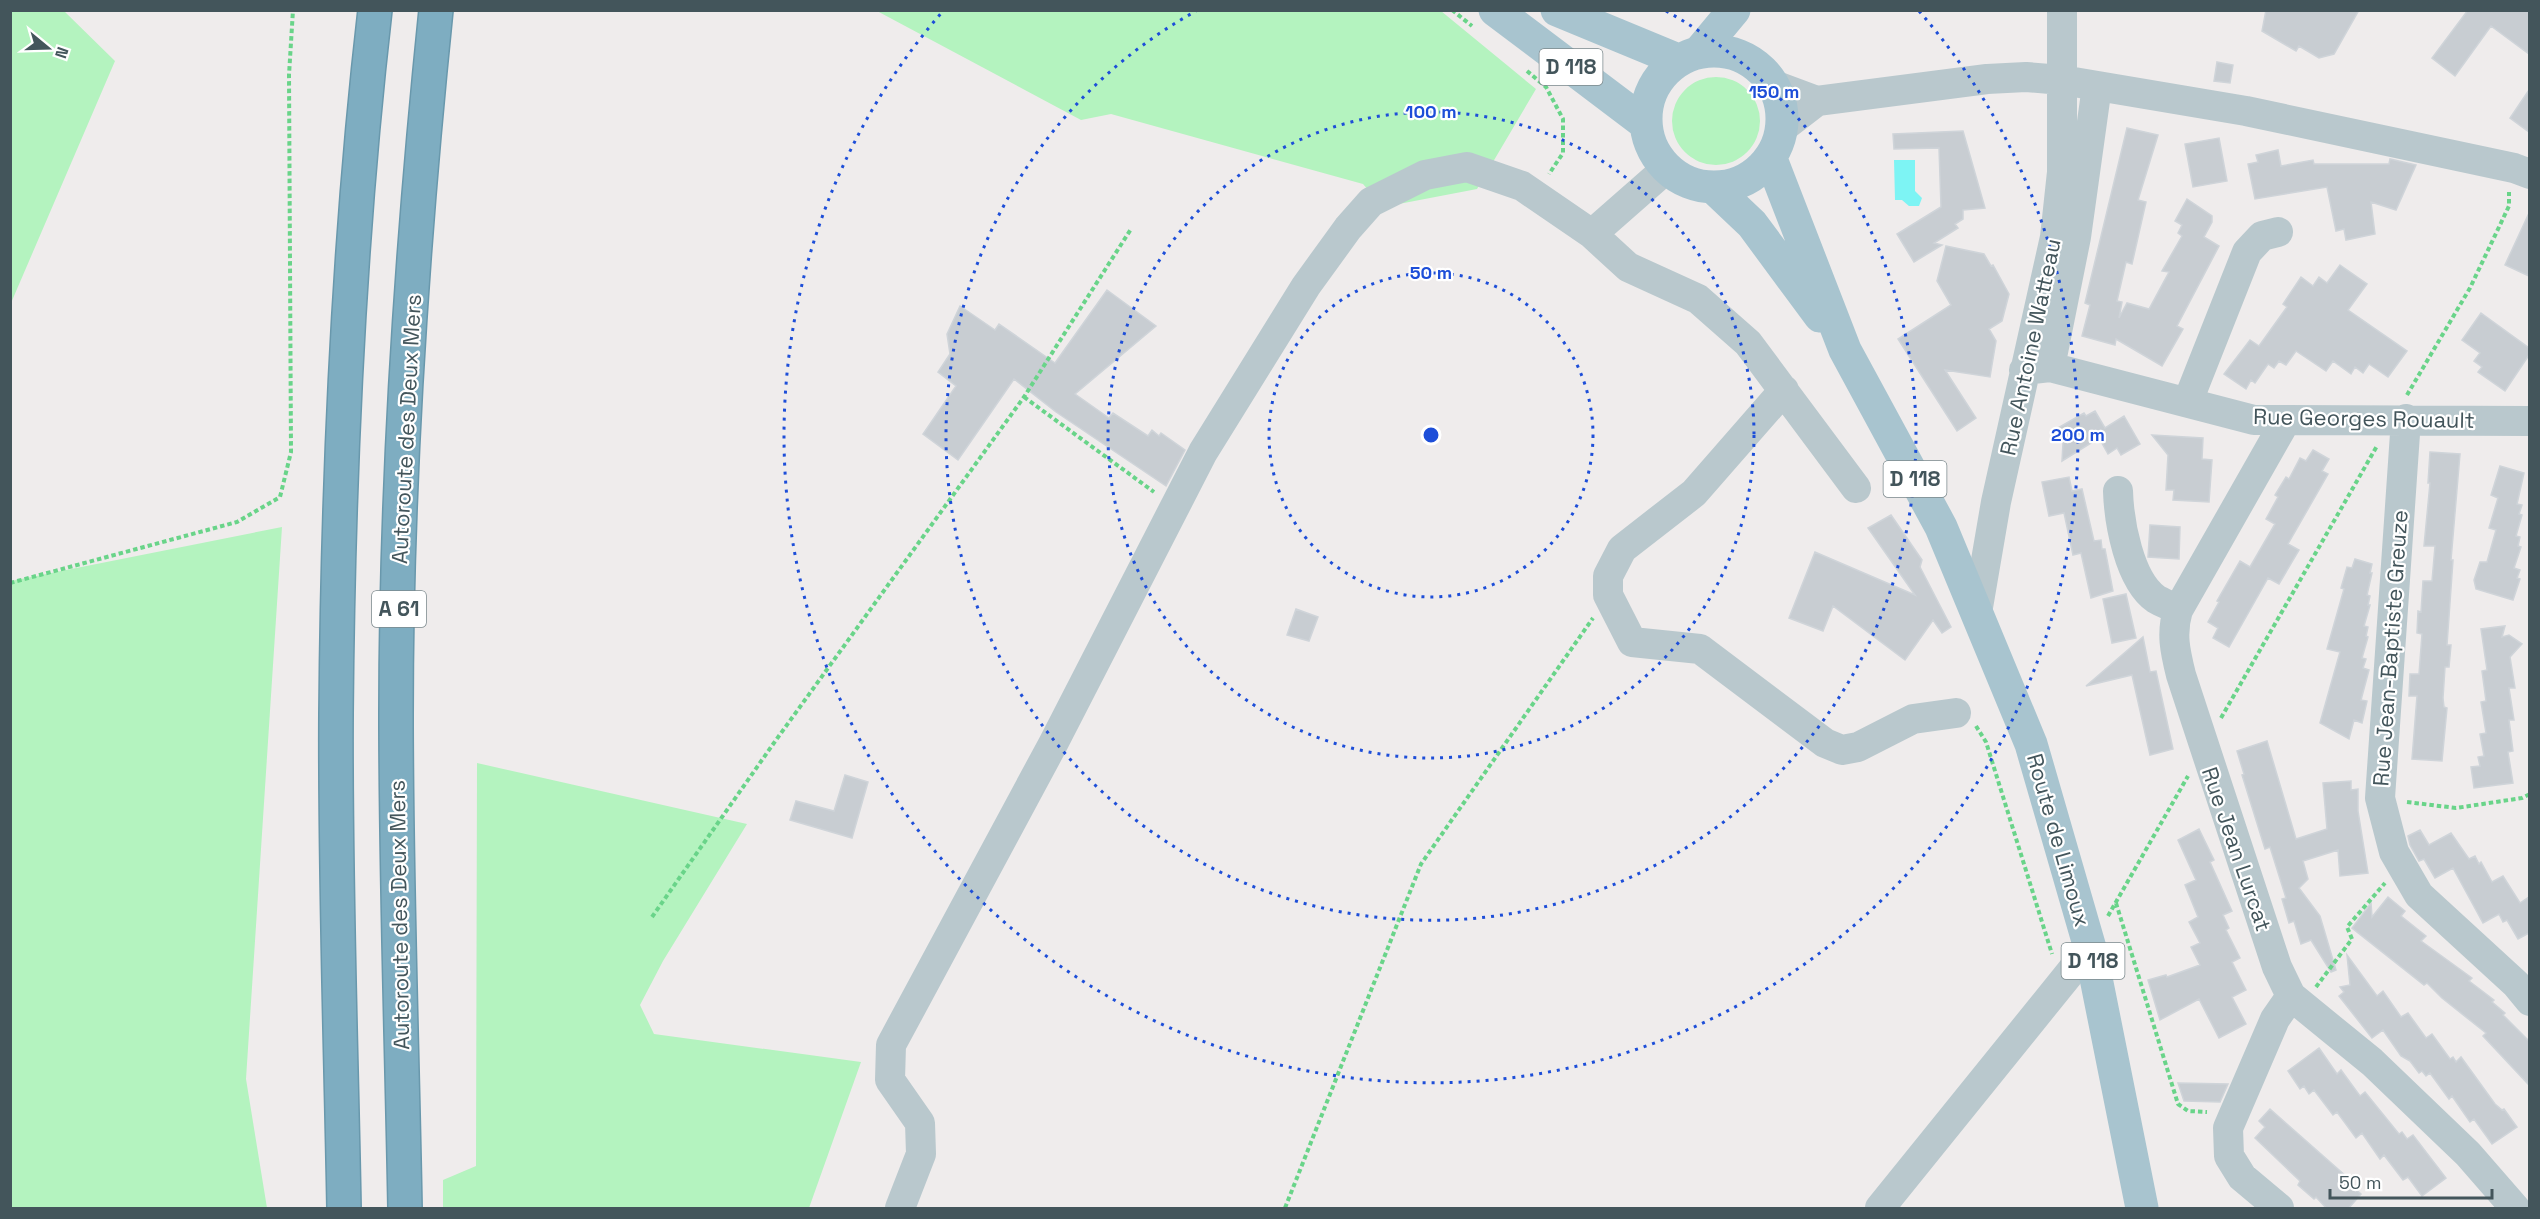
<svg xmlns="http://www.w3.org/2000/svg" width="2540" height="1219" font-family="'Space Grotesk',sans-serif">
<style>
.green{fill:#b4f3bf}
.water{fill:#7df4f4}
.building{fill:#c8cdd2;stroke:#cfd4d9;stroke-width:1.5}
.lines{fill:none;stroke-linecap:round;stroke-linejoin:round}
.highway-casing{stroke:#6998ac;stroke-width:36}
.path{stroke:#69d489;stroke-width:4;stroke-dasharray:4.5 3;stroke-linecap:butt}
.minor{stroke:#b9c8cd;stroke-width:30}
.major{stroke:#a8c4cf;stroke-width:33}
.highway{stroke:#7eadc1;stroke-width:33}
.ring{fill:none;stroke:#1d4ed8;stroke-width:3;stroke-dasharray:3 6}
.labels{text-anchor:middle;stroke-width:4.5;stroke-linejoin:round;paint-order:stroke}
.shield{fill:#fff;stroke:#7b888c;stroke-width:1.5}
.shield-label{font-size:21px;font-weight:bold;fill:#43555b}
.street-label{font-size:22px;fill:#43555b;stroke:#fff}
.centre{fill:#1d4ed8;stroke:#fff;stroke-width:3}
.ring-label{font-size:18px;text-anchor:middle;font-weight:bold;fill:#1d4ed8;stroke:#fff;stroke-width:4.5;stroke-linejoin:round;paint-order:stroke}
</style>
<rect width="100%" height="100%" fill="#efecec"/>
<path class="green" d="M10 11H64L115 61 11 303Z
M877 11H1441L1536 89 1477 189 1383 207 1363 184 1111 114 1081 120Z
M1672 121a44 44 0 1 1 88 0a44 44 0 1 1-88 0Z
M282 527 246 1079 267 1208H11V581Z
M477 763 747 824 663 961 640 1005 654 1034 861 1062 809 1208H443V1180L476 1166Z"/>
<path class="water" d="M1894 160H1915V191L1922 198 1919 206H1909L1902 200H1895Z"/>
<path class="building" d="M2266 10H2359L2334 54 2319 58 2299 46 2296 51 2262 31Z
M2468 10H2529V54L2491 26 2455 76 2432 58Z
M2217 62 2233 65 2230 83 2214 81Z
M2529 90V132L2510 118Z
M2127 128 2158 135 2138 200 2146 202 2132 264 2126 262 2117 301 2122 302 2119 318 2127 303 2149 309 2169 272 2162 271 2182 236 2178 233 2182 225 2175 221 2187 199 2212 216V222L2204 237 2219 246 2177 326 2183 329 2162 366 2116 339 2115 345 2082 336 2090 305 2085 303Z
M1963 131 1985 208 1963 210V219L1955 224 1958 228 1934 243 1942 245 1914 262 1897 234 1941 207 1939 148 1894 149 1893 134Z
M2219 138 2227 181 2193 187 2185 144Z
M2278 150 2281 166 2313 160 2314 164H2389L2390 159 2416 165 2396 210 2371 202 2375 234 2346 240 2344 229 2336 231 2327 187 2255 199 2248 164 2258 162 2256 155Z
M2529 213V276L2505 265Z
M1946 246 1984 254 1991 266 1993 265 2009 294 2002 321 1989 329 1996 341 1990 377 1945 370 1976 418 1957 431 1898 339 1951 305 1937 281Z
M2340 265 2367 284 2348 310 2407 351 2388 377 2369 364 2363 373 2355 367 2351 374 2333 361 2326 371 2296 351 2286 365 2279 361 2274 368 2268 364 2255 383 2251 380 2246 389 2224 374 2250 340 2259 346 2287 307 2283 304 2301 277 2313 286 2319 277 2327 283Z
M1107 290 1156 326 1075 394 1109 418 1113 413 1148 436 1152 430 1159 436 1161 433 1185 450 1166 486 1056 412 1014 379 958 460 923 434 956 386 938 372 950 354 947 334 960 306 995 330 999 324 1055 363Z
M2481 313 2529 348V355L2505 391 2478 372 2482 367 2474 361 2480 353 2462 340Z
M2095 411 2105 428 2124 416 2140 444 2121 455 2117 448 2108 454 2099 438 2062 461 2063 443 2056 429 2084 413 2086 416Z
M2152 435 2203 438 2202 459 2212 460 2209 502 2173 500 2174 490H2166L2168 455Z
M2313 450 2329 459 2322 471 2328 474 2288 544 2299 550 2279 584 2268 578 2229 647 2213 638 2218 628 2208 622 2219 602 2217 601 2240 561 2250 567 2275 524 2266 519 2278 497 2275 495 2286 477 2289 479 2300 458 2306 461Z
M2430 452 2460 454 2451 560H2453L2447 645H2451L2449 667H2445L2443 698 2444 707 2447 708 2442 761 2412 759 2417 696H2409L2410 674H2419L2422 634 2417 633 2418 611 2421 612 2423 581H2432L2435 546H2424L2430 483H2428Z
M2500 466 2524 473 2517 504 2522 505 2519 514 2522 515 2516 536 2520 537 2518 546 2521 547 2514 568 2520 570 2517 578 2520 579 2513 600 2476 589 2474 580 2480 562H2487L2496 530 2489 528 2498 498 2491 495Z
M2069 477 2072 491 2082 489 2094 541 2101 540 2102 549H2105L2113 591 2091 598 2081 553 2073 555 2064 513 2049 516 2042 482Z
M1891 515 1922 560 1920 567 1951 627 1942 633 1933 620 1905 660 1833 606 1823 631 1789 618 1815 552 1915 595 1868 528Z
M2150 525 2180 527 2179 559 2148 557Z
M2355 559 2372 564 2370 573H2372L2367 595 2370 596 2368 605H2370L2364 626 2368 627 2366 636 2368 637 2362 658 2366 659 2363 668 2369 670 2361 700 2367 701 2362 723 2354 720 2349 739 2320 723 2340 652 2327 649 2344 589 2341 588 2347 567 2352 568Z
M2126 594 2136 638 2112 643 2103 599Z
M1296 609 1318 617 1309 641 1287 635Z
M2505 626 2502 637 2509 635 2522 644 2510 657 2515 688H2509L2514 720H2509L2513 751 2508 752 2513 783 2474 788 2471 767 2480 766 2478 757 2484 756 2480 734 2486 733 2481 702 2486 701 2482 671 2487 670 2481 629Z
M2143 637 2150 672 2156 671 2173 749 2150 755 2132 675 2086 686Z
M2267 741 2296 839 2327 829 2323 783 2351 781V790L2358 789V811L2368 873 2340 876 2338 850 2303 861 2308 879 2299 888 2320 916 2336 970 2331 972 2311 940 2301 944 2294 921 2289 923 2282 899 2286 898 2270 847 2265 849 2242 775 2244 774 2237 751Z
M845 775 868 782 852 838 790 820 796 801 834 811Z
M2199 829 2214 860 2210 862 2232 911 2223 915 2229 928 2226 930 2240 958 2232 962 2246 990 2232 997 2246 1024 2219 1038 2199 999 2160 1020 2148 980 2166 975 2167 977 2200 965 2191 947 2200 943 2189 922 2198 917 2185 885 2196 880 2178 840Z
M2420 830 2429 845 2451 833 2469 859 2475 856 2479 864 2481 862 2492 882 2503 876 2520 903 2529 897V933L2518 939 2507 920 2503 922 2499 914 2483 923 2453 868 2435 878 2424 859 2419 861 2410 845 2408 836Z
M2388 897 2405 911 2401 916 2426 936 2421 941 2472 978 2469 981 2494 1000 2492 1002 2505 1013 2503 1015 2529 1041V1085L2483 1036 2486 1033 2442 998 2427 983 2424 985 2352 928 2371 903 2372 917Z
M2347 955 2377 996 2383 991 2401 1017 2408 1013 2426 1038 2432 1034 2450 1059 2453 1057 2456 1062 2461 1057 2495 1104 2502 1110 2504 1109 2517 1127 2492 1144 2474 1119 2470 1122 2452 1096 2449 1099 2430 1073 2426 1076 2422 1071 2419 1073 2410 1061 2401 1056 2383 1030 2372 1038 2339 996 2344 992 2340 987 2350 985Z
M2319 1048 2337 1074 2341 1070 2360 1096 2365 1092 2399 1134 2402 1132 2407 1139 2413 1135 2446 1178 2422 1196 2408 1177 2403 1180 2384 1155 2380 1159 2362 1133 2356 1138 2337 1112 2333 1115 2314 1090 2309 1094 2304 1086 2300 1089 2288 1071Z
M2178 1083 2228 1084 2220 1102 2184 1101Z
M2270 1109 2347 1177 2345 1179 2361 1194 2348 1209H2327L2316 1197 2314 1199 2298 1185 2300 1181 2255 1138 2265 1127 2259 1121Z"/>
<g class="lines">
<defs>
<path id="highway" d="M344 1208C341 1044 335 879 336 714 338 480 348 244 375 10
M405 1208C402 1044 396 879 396 714 396 479 412 244 436 10"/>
</defs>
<use href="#highway" class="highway-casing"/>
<path class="path" d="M1452 10 1472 26
M1527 71 1546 87 1563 119V153L1549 174
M2407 395 2470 288 2509 206V192
M1024 397 1154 492
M10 583 237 522 280 497 291 452 289 75 293 10
M2221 718 2377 446
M1976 726 1986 742 2052 954
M2407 802 2456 808 2522 798 2530 794
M2116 903 2178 1104 2188 1111 2207 1112
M2108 916 2188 776
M652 917 776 740 1024 397 1131 229
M2316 987 2352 939 2347 927 2385 883
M1285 1208 1421 864 1593 618"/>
<path class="minor" d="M1774 85 1817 101 1987 79 2026 77 2062 80 2246 111 2514 168 2530 174
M1782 128 1817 101
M1592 234 1628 267 1698 299 1748 343 1856 488
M2050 367 2076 237 2097 86
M2024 370 2050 367 2254 420 2530 421
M1784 390 1694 493 1622 549 1608 576V595L1632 642 1700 649 1825 743 1842 750 1858 747 1913 719 1956 713
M2188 401 2247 252 2262 236 2278 232
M2406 419 2380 798 2394 852 2419 895 2516 984 2530 1001
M2285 422 2178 610C2171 633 2175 651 2181 675L2277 967 2291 996 2372 1062 2468 1154 2515 1208
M2118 491C2119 522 2129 580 2156 599 2163 603 2171 606 2178 610
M1977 613 1996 502 2055 237 2062 172V10
M900 1208 921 1154 920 1123 890 1080 891 1045 1053 744 1203 452 1306 286 1348 228 1371 202 1425 175 1467 167 1522 186 1592 234 1666 169
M1880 1208 2090 948
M2279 1208 2242 1177 2229 1156 2228 1128 2275 1019 2291 996"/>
<path class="major" d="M1495 10 1646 124
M1557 10 1678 60
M1646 119a68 68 0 1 1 136 0a68 68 0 1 1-136 0Z
M1700 51 1734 10
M1771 159 1845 350 1941 527 2031 744 2090 948 2142 1208
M1714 188 1752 224 1820 316"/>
<use href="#highway" class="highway"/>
</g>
<g class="ring">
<circle cx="1431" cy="435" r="162"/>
<circle cx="1431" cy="435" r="323"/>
<path d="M1666 11A485 485 0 1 1 1196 11"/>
<path d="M1919 11A647 647 0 1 1 943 11"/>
</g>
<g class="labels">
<g class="shield">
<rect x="1539.5" y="49" width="63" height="36" rx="4.5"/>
<rect x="1883.5" y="461" width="63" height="36" rx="4.5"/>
<rect x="372" y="591" width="54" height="36" rx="4.5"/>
<rect x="2061.5" y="943" width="63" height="36" rx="4.5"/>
</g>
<g class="shield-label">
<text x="1571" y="74">D 118</text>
<text x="1915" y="486">D 118</text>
<text x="399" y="616">A 61</text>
<text x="2093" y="968">D 118</text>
</g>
<g class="street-label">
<text transform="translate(2030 347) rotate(-78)" y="8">Rue Antoine Watteau</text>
<text transform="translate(2364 418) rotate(1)" y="8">Rue Georges Rouault</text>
<text transform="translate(406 429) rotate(-87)" y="8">Autoroute des Deux Mers</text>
<text transform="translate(2390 648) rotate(-86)" y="8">Rue Jean-Baptiste Greuze</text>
<text transform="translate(2059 840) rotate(74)" y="8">Route de Limoux</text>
<text transform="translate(2237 849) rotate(71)" y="8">Rue Jean Lurcat</text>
<text transform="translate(399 915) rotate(-91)" y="8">Autoroute des Deux Mers</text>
</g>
</g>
<circle cx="1431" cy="435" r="9" class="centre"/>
<g class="ring-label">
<text x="1774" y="98">150 m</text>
<text x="1431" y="118">100 m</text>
<text x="1431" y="279">50 m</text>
<text x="2078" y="441">200 m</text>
</g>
<rect width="2540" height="1219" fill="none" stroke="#43555b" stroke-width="24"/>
<g transform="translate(48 48) rotate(109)" stroke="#ffffff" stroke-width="4.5" paint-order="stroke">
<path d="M0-4.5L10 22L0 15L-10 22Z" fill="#43555b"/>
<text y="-9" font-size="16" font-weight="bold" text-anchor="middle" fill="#43555b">N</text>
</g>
<path d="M2330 1189v9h162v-9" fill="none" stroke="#43555b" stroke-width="3"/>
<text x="2339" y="1189" font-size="18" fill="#43555b" stroke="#ffffff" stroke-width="4.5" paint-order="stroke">50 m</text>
</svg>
